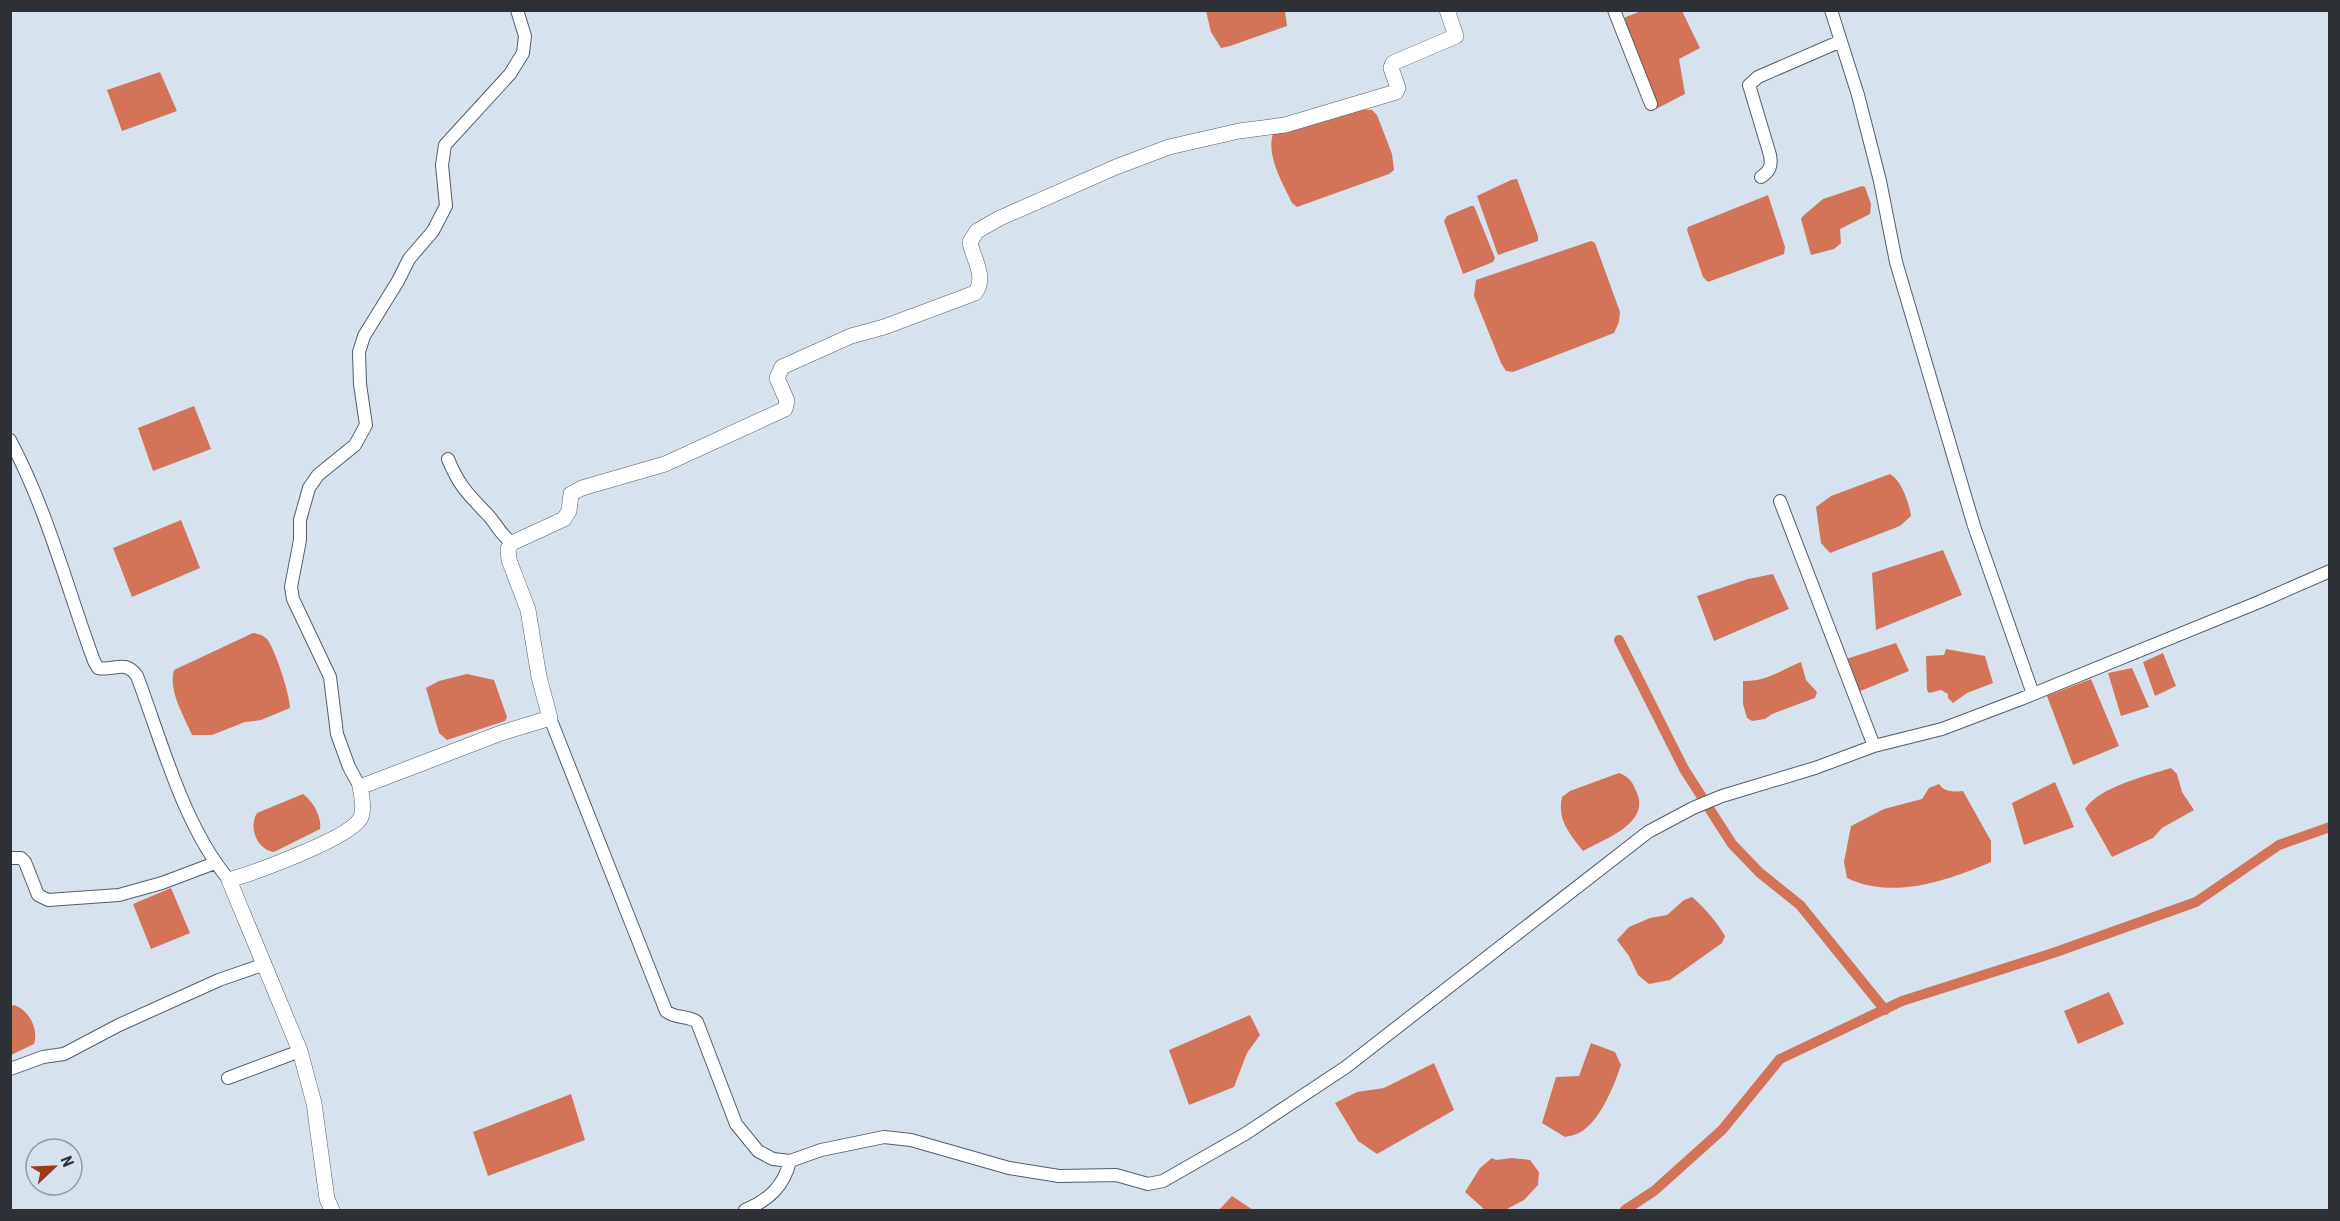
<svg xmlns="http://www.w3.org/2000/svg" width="2340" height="1221" font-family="'Roboto Condensed',sans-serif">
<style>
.water{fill:#d37459}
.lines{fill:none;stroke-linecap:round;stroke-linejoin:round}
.canal{stroke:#d37459;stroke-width:10}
.minor-casing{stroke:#525d67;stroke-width:14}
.major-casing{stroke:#525d67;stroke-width:16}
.minor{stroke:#fff;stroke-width:12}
.major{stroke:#fff;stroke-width:15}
</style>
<rect width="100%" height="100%" fill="#d6e3ef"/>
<path class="water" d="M1206 11H1285L1287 26 1230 46 1221 48 1211 32Z
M1641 11H1682L1700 48 1679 59 1685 94 1656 109 1621 19Z
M160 72 177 111 122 131 107 90Z
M1360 109 1372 110 1377 115 1392 154 1394 170 1389 174 1297 207 1292 203C1283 183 1266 156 1273 134Z
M1517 179 1538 236V241L1498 255 1477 196 1511 180Z
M1862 186 1865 187 1871 204 1870 214 1840 229 1841 243 1834 249 1811 255 1801 219 1803 216 1823 199Z
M1768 195 1785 247 1784 254 1708 282 1703 277 1687 230 1688 227Z
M1471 206H1474L1495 258 1493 262 1463 274 1444 221 1447 216Z
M1591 241 1595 243 1620 312 1619 322 1614 333 1513 372 1506 371 1501 363 1474 296 1476 280Z
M194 406 211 449 153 471 138 428Z
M1890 474C1902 481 1909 503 1911 516L1900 526 1830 553 1821 543 1816 507 1831 496Z
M181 520 200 568 132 597 113 548Z
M1943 550 1962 595 1876 630 1872 573Z
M1773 574 1789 609 1714 641 1697 596 1748 579Z
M253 633C259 634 263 635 267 639 275 649 290 695 290 708L261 720 245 722 212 735H192C184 716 168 691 174 670Z
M1896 643 1909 671 1858 692 1846 659Z
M1946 649 1985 656 1993 683 1967 693 1953 703 1948 698V694L1941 690 1929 693 1927 690 1926 656 1944 655Z
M2163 653 2176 686 2155 696 2143 662Z
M1801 662 1806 680 1817 692 1815 698 1772 714 1765 719 1752 721 1747 718 1743 704V681C1766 682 1781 670 1801 662Z
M2132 668 2149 707 2121 716 2108 673Z
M467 674 494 680 507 717 505 721 447 740 439 733 426 688 439 681Z
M2091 679 2119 746 2073 765 2047 696Z
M2171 768 2177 774 2182 792 2194 810 2162 828 2153 838 2112 857 2085 809C2099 787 2146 776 2171 768Z
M1619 773C1630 777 1633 783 1637 793 1650 824 1604 839 1583 851 1569 833 1557 820 1562 797L1570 791Z
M2055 782 2074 827 2024 845 2012 803Z
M1939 784C1944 792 1954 792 1963 791L1991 841V862C1947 881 1892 900 1847 878L1844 862 1851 826 1884 809 1922 799 1929 788Z
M303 794C313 801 322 817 320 829L274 852C257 850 248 827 257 813Z
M171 888 190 933 151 949 133 904Z
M1692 897C1706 909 1716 921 1725 936L1722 943 1670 980 1649 984 1638 975 1629 956 1617 940 1629 927 1650 918 1667 915 1684 900Z
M2109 992 2124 1024 2078 1044 2064 1011Z
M14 1005C29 1010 39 1029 34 1044L11 1055V1006Z
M1250 1015 1260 1035 1247 1053 1234 1087 1189 1105 1169 1050Z
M1591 1043 1615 1052 1621 1065C1614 1086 1600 1122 1579 1133 1575 1135 1569 1136 1565 1137L1542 1123 1556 1077 1579 1076Z
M1434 1063 1454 1110 1377 1154 1358 1141 1335 1103 1357 1092 1384 1088Z
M571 1094 585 1140 488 1176 473 1132Z
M1492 1158 1496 1160 1512 1158 1530 1160 1539 1172 1538 1185 1524 1200 1505 1210H1485L1465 1192 1480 1168Z
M1232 1196 1253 1210H1219Z"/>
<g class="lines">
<path class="canal" d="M1619 640 1684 769 1732 844 1760 873 1800 905 1885 1010
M1625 1210 1654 1191 1722 1130 1780 1059 1902 1001 2056 952 2196 902 2279 845 2330 827"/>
<defs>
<path id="minor" d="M1614 10 1651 104
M1831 10 1858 95 1880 181 1896 262 1974 526 2033 694
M1761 177C1770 171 1772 166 1770 155L1749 85 1758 77 1841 41
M10 440C47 509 67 588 94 661L98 668C115 671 125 659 137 676 162 742 183 825 229 880
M448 459C459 486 468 494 488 515 498 526 499 533 512 543
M1780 501 1874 746
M550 718 666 1011C675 1019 688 1015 697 1022L736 1124 758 1151 773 1159 790 1161
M360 787 349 767 337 734 330 677 293 599 291 587 300 540V520L309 488 318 475 355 445 366 425 360 384 359 352 364 336 398 281 409 259 433 231 446 206 442 165 445 145 510 74 523 53 525 36 517 10
M10 858H21L25 862 38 895 48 900 119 895 162 883 215 863
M10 1069 43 1057 64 1054 119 1025 219 980 265 964
M228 1078 300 1051
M745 1210C769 1200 784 1186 790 1161L821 1150 884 1137 911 1140 1009 1168 1059 1176 1116 1175 1148 1184 1163 1181 1245 1134 1346 1067 1648 832 1693 808 1722 796 1815 768 1874 746 1942 729 2021 699 2259 602 2330 571"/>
<path id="major" d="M332 1210 327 1199 314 1103 300 1051 229 880C253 873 348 839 360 819 365 811 362 796 360 787L501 733 550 718 539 677 528 610 509 560 508 549 512 543 564 519 569 511 571 494 582 488 665 464 785 409 787 401 777 378 782 367 851 336 884 327 975 293C987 277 973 259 970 242L977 231 1000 218 1116 167 1169 147 1239 131 1285 125 1396 92 1398 88 1391 68 1393 63 1456 36 1447 10"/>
</defs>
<use href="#minor" class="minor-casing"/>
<use href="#major" class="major-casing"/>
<use href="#minor" class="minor"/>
<use href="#major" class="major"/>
</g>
<rect width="2340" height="1221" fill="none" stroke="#2d3136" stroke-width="24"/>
<g transform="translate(54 1167) rotate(67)"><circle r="28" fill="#d6e3ef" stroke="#929ca5" stroke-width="1.5"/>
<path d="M0-4.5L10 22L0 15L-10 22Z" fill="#a03819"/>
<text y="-9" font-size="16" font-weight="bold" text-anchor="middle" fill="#2d3136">N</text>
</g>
</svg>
